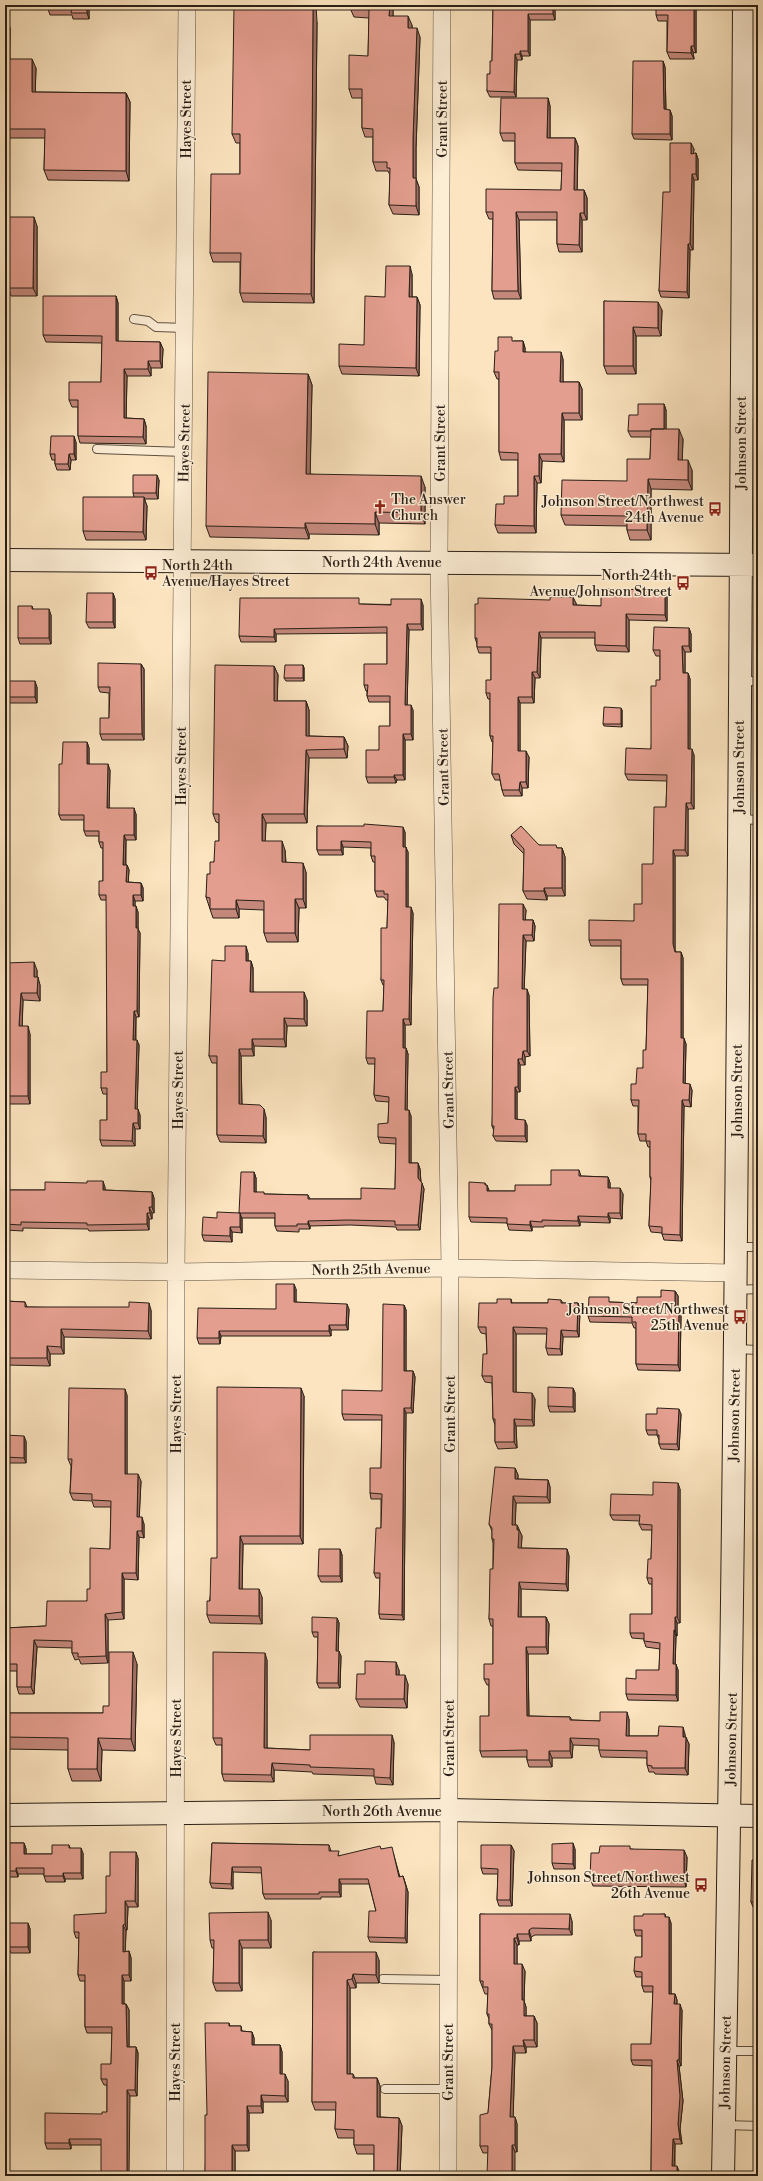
<svg xmlns="http://www.w3.org/2000/svg" width="763" height="2181" font-family="'Libre Bodoni',serif">
<style>
.lines{fill:none;stroke-linecap:round;stroke-linejoin:round}
.lane-casing{stroke:#5e5040;stroke-width:10}
.street-casing{stroke:#5e5040;stroke-width:18}
.secondary-casing{stroke:#291f16;stroke-width:24}
.lane{stroke:#fcedd5;stroke-width:8}
.street{stroke:#fcedd5;stroke-width:17}
.secondary{stroke:#fcedd5;stroke-width:22}
.wall{fill:#c4887b;stroke:#291f16}
.shaded-wall{fill:#a06f64;stroke:#291f16}
.building{fill:#e49e8f;stroke:#291f16}
.labels{text-anchor:middle;stroke-width:3;stroke-linejoin:round;paint-order:stroke}
.street-label{font-size:14px;fill:#291f16;stroke:#fcedd5}
.poi-label{font-size:14px;fill:#291f16;stroke:#fcedd5;text-anchor:end}
</style>
<rect width="100%" height="100%" fill="#fbe4bf"/>
<filter id="stains"><feTurbulence type="fractalNoise" baseFrequency=".005" numOctaves="4"/><feColorMatrix values="0 0 0 0 .2 0 0 0 0 .09 0 0 0 0 .02 0 0 0 .5 -.17"/></filter>
<radialGradient id="worn" r=".72"><stop offset=".6" stop-color="#630" stop-opacity="0"/><stop offset="1" stop-color="#630" stop-opacity=".3"/></radialGradient>
<g class="lines">
<defs>
<path id="lane" d="M744 37H758
M744 87H758
M743 249H758
M134 319 148 321 156 327 185 328
M742 414H758
M97 449 184 452
M741 681H758
M740 819 758 820
M737 1247H758
M737 1290 758 1289
M736 1349 758 1350
M383 1979 448 1980
M726 2051H758
M385 2089H448
M725 2125 758 2126"/>
<path id="street" d="M442 5 439 562 450 1268 448 2176
M5 1270 176 1272 450 1268 736 1273
M175 2176 176 1272 187 5"/>
<path id="secondary" d="M5 560 758 565
M5 1815 448 1810 758 1816
M723 2176C737 1452 740 729 744 5"/>
</defs>
<use href="#lane" class="lane-casing"/>
<use href="#street" class="street-casing"/>
<use href="#secondary" class="secondary-casing"/>
<use href="#lane" class="lane"/>
<use href="#street" class="street"/>
<use href="#secondary" class="secondary"/>
</g>
<path class="wall" d="M48 5H89V19H73L72 15H50L48 9Z
M393 5V16L412 25V28L420 37 416 148V179L419 187V215L393 214 389 205 390 175 388 171H376L373 162V137H365L362 128V98H352L349 89 368 56 369 18 354 17 350 8Z
M493 5H555V20H530V56H522V60H517L516 97H490L487 91 492 61Z
M696 5V53L693 52 694 59H670L667 52V21H658L656 15Z
M5 18H6L10 28V59L36 68 35 92 126 93 130 102 129 181 48 180 44 170 45 138H6L5 136Z
M317 22 314 303 243 302 240 293V262H213L210 253 240 174V143H236L232 134Z
M663 61 665 67 666 110H670L672 116V140L634 139 632 134Z
M548 98 550 106V138H575L578 146 577 190H584L587 198V220H582V252H559L557 244V220H519L521 299H494L492 291 493 219H489L486 212 561 190 562 171 518 170 515 163V141H503L500 133Z
M694 149 693 154 696 153 698 159V180H694L693 250H690L689 298 661 297 659 291 670 192Z
M5 217 37 226V296H11L8 288V249H5Z
M412 274V297H417L420 305 419 376 342 374 339 366 364 345 385 297Z
M116 296 118 303V342H160L163 349 162 368H151V376H127L126 418 144 419 146 426V444L80 443 78 436V407H72L69 400 101 382 102 343 46 342 43 335Z
M604 301 662 310 661 336H636V374H607L604 366Z
M514 341H523L525 348V352L563 359V382H579L582 389V420H564V462L542 461 541 483H537L536 533H498L495 525 504 504 518 496V460H501L499 452V379H497L494 372 498 351Z
M308 374 312 385 310 474 425 487V524L379 523V535L309 534V539L210 537 206 526Z
M664 404 666 410V429L683 439 682 460 692 470V490L651 489V540H630L627 530V526L565 525 561 515 627 481 650 459 651 437H631L628 431 638 415Z
M76 442V460H71L70 470H57L55 464V460H52L50 454Z
M159 480 158 499H144L147 506 146 540H86L83 531 134 497 133 493Z
M665 590 667 596V621L629 620V652L597 651 595 645V638H541L540 678H535L534 703H520V751L529 757 528 788H522V796H504L502 790 500 780H495L492 774 493 742H492L490 736V699H488L486 693 491 680V653H479L477 647V644L475 638 576 603V605L601 606Z
M113 593 115 599V628H89L86 622Z
M361 604 423 605V630H409L407 705 413 710V740H405V780H397L396 783H368L366 777 390 726V702H369L367 696V691H366L364 685 387 664V633L276 634V642H241L239 636Z
M32 606 33 609 51 615V644H20L18 638Z
M689 628 691 634V652H685V673H688L690 679V749L694 755V809H688V856H675V950L676 952H681L683 958V1038L686 1044 685 1083 692 1090 691 1107 684 1106 682 1241 664 1240 662 1234V1233L651 1232 649 1226 651 1181 650 1177V1147H648L646 1141H640L638 1134V1106H633L631 1100 636 1084 643 1068 646 1050 648 985H623L621 979V946H591L589 940 634 921 642 904 653 864 666 807 667 781 628 780 625 774 651 749 656 686 660 680V656H656L653 650Z
M141 664 144 669V740H102L100 734 109 718V693L100 692 98 687Z
M303 665 304 668V681H286L284 678Z
M274 666 278 675 277 701H306L309 710V736L344 737 348 746 347 758H309L307 823H266L265 841 285 850 286 862 306 872V908H299L298 942H267L264 933V910L239 909V918H213L206 897 210 874 214 862 219 841V823L216 822 213 814Z
M37 687V703H7L5 697Z
M622 710V727L604 726 603 724Z
M87 742 89 748V764L110 770 109 808 136 814V840H126V865H127L129 870 128 882 141 883 143 888V901H135V906L138 912V929L140 933 139 1017H136V1040L139 1045 137 1109 140 1115V1129H135V1146H102L100 1140 107 1120V1094H103L101 1088 107 1072V900H101L99 895 103 881V848H101L99 842V836H86L84 831V820H61L59 815 62 764Z
M317 826 405 832V847L408 852V907L413 913 411 1025H405V1048H406L408 1054 407 1110 411 1116V1163H418L420 1169 421 1182 424 1189 420 1230H397L396 1227 350 1225 310 1226V1229H299V1232L277 1231 275 1226V1218H242V1233L232 1232V1242L204 1241 202 1235 217 1218 240 1213 254 1172 256 1178V1192L265 1194 308 1195 310 1199H361L395 1189 396 1144 380 1143 378 1137 388 1123 389 1102 376 1101 374 1095 375 1064H368L366 1058 383 1011 384 985H383L381 980 387 928 388 900H386L384 897H377L375 891V862H373L371 856V848L343 847V855H319L317 850Z
M511 835 539 845 558 848H562L565 857V896H547V900L527 899 523 891 524 854 514 844Z
M526 910 525 920H533L535 926 534 941H526L524 989 529 995 530 1056 525 1057V1065H520V1092H517V1119L527 1125V1142L496 1141 493 1136 494 1131 492 1126 498 988Z
M248 953V961H251L253 968V992L307 1000V1026H287L286 1047 254 1046V1056H241L242 1104 266 1117V1143L220 1142 217 1135V1063H212L209 1056 225 961Z
M5 963 37 970V977L40 985V1001L23 1000 22 1026 30 1034V1104H5Z
M579 1170 581 1176 608 1177 610 1183V1188L623 1194 622 1219 610 1218V1223L580 1222V1226H544V1227H532V1231L509 1230 507 1223 471 1222 469 1217 485 1183 489 1191H515L551 1185Z
M105 1187V1190L152 1192 154 1198V1213H152V1219H149V1230L89 1231 88 1229 23 1228V1231L5 1230V1190H45Z
M296 1289V1302L349 1309 348 1330H331V1336H221L220 1344H199L197 1338 276 1309Z
M675 1291 678 1296V1310L681 1316 680 1371 638 1370 636 1364V1328H634L632 1323 590 1322 588 1316 610 1302 637 1303 661 1297Z
M511 1299 512 1303H548L561 1300 563 1303H578L580 1310 579 1337H563L562 1355H548L546 1348 547 1334H516V1392L535 1399 534 1426H516L517 1448 498 1449 495 1442V1425L493 1419 492 1383 485 1382 482 1376 487 1354 486 1334 481 1333 478 1327Z
M5 1301 25 1302 27 1307 151 1310V1339L64 1337V1354H50V1366L5 1365Z
M404 1305 406 1310V1371H413L415 1377 413 1413H406L404 1620 380 1619 379 1614 380 1578H376L374 1573 381 1528V1499H371L370 1493 381 1468 382 1420H344L342 1414 382 1391Z
M573 1388 575 1393V1412H550L548 1406Z
M127 1395V1474L141 1481 139 1517 144 1524V1538L139 1537 138 1580 124 1579V1619L108 1620V1663L81 1664 79 1659 75 1660 72 1653V1648L37 1647 34 1694H19L17 1687V1671H5V1628L46 1626 87 1601 90 1589 110 1549 111 1507H94L92 1501 73 1500 70 1493 71 1466 68 1459Z
M304 1396 303 1544H243L242 1589 262 1597V1624L210 1623 207 1615 217 1558Z
M681 1414 679 1450 661 1449 659 1444V1440L657 1435H648L646 1430Z
M5 1435 26 1441V1463H5Z
M515 1468 518 1475V1479L548 1480 550 1487V1503H516L515 1525H517L522 1536 521 1548 567 1549 569 1556 568 1591 521 1589V1617H546L549 1624 548 1654H528L529 1716 570 1717 572 1720 600 1721 629 1719V1736H658L685 1734V1737L689 1744 688 1775 655 1774 654 1772H649L647 1765V1758L601 1757 599 1750V1746L573 1745 572 1758H552V1767H529L527 1760V1757H482L480 1751 489 1716V1685H487L484 1679 493 1664V1626H491L489 1619 493 1569V1543L492 1539V1531L489 1524Z
M680 1489V1623H677V1636H676L675 1664 678 1670V1701L628 1700 626 1694 636 1679 659 1670 660 1649 646 1647 644 1641V1639L632 1638 630 1633 652 1614V1584H649L647 1578 651 1559 652 1530H642L639 1524 640 1521 613 1520 610 1515 653 1495Z
M340 1549 342 1555V1582H321L318 1576Z
M337 1618 339 1623 338 1651 341 1656 340 1688H319L317 1683 318 1637H314L312 1632Z
M267 1660V1748L310 1750 394 1742 393 1785 376 1784 374 1776 313 1774 312 1772 274 1770V1782L224 1781 222 1774V1745H216L213 1738Z
M137 1664 135 1751 102 1750 101 1781H72L68 1769V1750L5 1749V1713H103L109 1706Z
M399 1670V1675L408 1684 407 1708 360 1707 356 1699 365 1674Z
M5 1843H24L26 1849V1854H52L69 1845 70 1848 83 1853V1879H65V1882H46L44 1876V1874H18V1877H5Z
M212 1843 329 1845 331 1851 340 1856 381 1849 393 1852 400 1877 403 1876 408 1892 407 1943 370 1942 368 1937 376 1911 369 1884H341V1897H321V1899H265L263 1894 262 1873 233 1872V1889L212 1888 210 1883Z
M511 1845 514 1851 512 1906H499L497 1900 498 1874H483L481 1868Z
M575 1849V1869H554L552 1863Z
M631 1849 687 1857 686 1887 593 1886 590 1878 599 1853Z
M138 1858V1907H128L127 1930 126 1931 125 1952 129 1951 131 1958V1981H124V2004H126L129 2010V2047H136L138 2053 137 2096H130L101 2145H71V2149H47L45 2143 107 2112V2085H104L101 2079 111 2064 112 2033H87L85 2027V1981H80L78 1975 79 1938H76L74 1932 106 1913 110 1876Z
M758 1860V1907H753L751 1902Z
M480 1914 572 1921V1935H535L531 1937V1941H519V1945H517V1964L525 1971 524 2001 526 2007V2016H534L537 2023V2047H526V2053H515L513 2117H515L517 2124V2152L483 2153 480 2146 488 2113 492 2067V2030L489 2024V2019L487 2014 488 1994H485L480 1981Z
M665 1914 666 1917 671 1923V1994H675L677 2000V2004L682 2010 681 2066H679L683 2101 680 2129 682 2144H675V2166L679 2171 651 2176 652 2066 633 2065 631 2060 651 2044 653 1992H644L642 1986V1977H636L634 1971 642 1957V1936H636L634 1930 643 1916Z
M271 1920V1948H242V1991H216L213 1983 214 1948H212L210 1940Z
M28 1923 30 1929V1953H11L8 1947Z
M313 1952 379 1960V1983H356V1988H350V2074H353L355 2078H377L380 2086V2117L399 2118 402 2126 400 2176H374V2154H357L354 2145V2138H338L335 2129 336 2110H315L312 2102Z
M229 2023 230 2026H241L242 2031 252 2032 254 2038V2045H280L282 2052V2074L288 2081V2102H263V2113H249V2151H235V2176H205L207 2115Z"/>
<path class="shaded-wall" d="M87 5H89V19L87 13Z
M313 5H316L317 22 314 303 311 294Z
M390 5H393V25L389 16Z
M553 5H555V20L553 14Z
M694 5H696V53L694 46Z
M528 14 530 20V56L528 51Z
M408 16 412 25V37L408 28Z
M6 18 10 28 9 68 6 59Z
M417 28 420 37 416 148V179L419 187V215L416 206 413 178V139Z
M691 46 693 52 694 59 691 53Z
M520 51 522 56V60L520 54Z
M515 54 517 60 516 97 514 92Z
M32 59 36 68 35 102 32 92Z
M663 61 665 67 666 115 664 109Z
M126 93 130 102 129 181 126 171Z
M548 98 550 106V145L547 138Z
M670 110 672 116V140L670 134Z
M575 138 578 146 577 198 574 190Z
M691 143 694 149 693 159 691 154Z
M696 153 698 159V180L696 174Z
M692 174 694 180 693 250 690 244Z
M584 190 587 198V220L584 213Z
M516 212 519 220 521 299 518 291Z
M580 213 582 220V252L579 245Z
M34 217 37 226V296L33 288Z
M688 244 690 250 689 298 687 292Z
M410 266 412 274V305L409 297Z
M116 296 118 303V348L116 341Z
M417 297 420 305 419 376 416 368Z
M658 302 662 310 661 336 658 328Z
M633 327 636 336V374L633 366Z
M523 341 525 348V359L523 352Z
M160 342 163 349 162 368 160 361Z
M561 352 563 359V389L560 382Z
M148 361 151 368V376L148 369Z
M124 369 127 376 126 425 124 418Z
M308 374 312 385 310 485 306 474Z
M579 382 582 389V420L579 413Z
M664 404 666 410V437L664 432Z
M562 413 564 420V462L561 454Z
M144 419 146 426V444L143 437Z
M679 429 683 439 682 470 678 460Z
M74 436 76 442V460L74 454Z
M69 454 71 460 70 470 68 464Z
M539 454 542 461 541 483 539 476Z
M688 460 692 470V490L688 480Z
M157 475 159 480 158 499 156 493Z
M421 476 425 487V524L421 513Z
M534 476 537 483 536 533 534 526Z
M648 479 651 489V540L647 530Z
M144 497 147 506 146 540 143 532Z
M375 512 379 523V535L375 524Z
M305 523 309 534V539L305 528Z
M665 590 667 596V621L665 615Z
M113 593 115 599V628L113 622Z
M573 597 576 603V611L573 605Z
M421 599 423 605V630L421 624Z
M49 609 51 615V644L49 638Z
M626 614 629 620V652L626 646Z
M407 624 409 630 407 710 405 705Z
M689 628 691 634V652L689 646Z
M274 629 276 634V642L274 637Z
M539 632 541 638 540 678 537 672Z
M682 646 685 652V679L683 673Z
M141 664 144 669V740L142 734Z
M303 665 304 668V681L303 678Z
M274 666 278 675 277 710 274 701Z
M532 672 535 678 534 703 532 697Z
M688 673 690 679V755L688 749Z
M35 681 37 687V703L35 697Z
M518 697 520 703V757L518 751Z
M306 701 309 710V745L306 736Z
M411 705 413 710V740L411 734Z
M621 708 622 710V727L621 724Z
M403 734 405 740V780L403 775Z
M344 737 348 746 347 758 344 749Z
M87 742 89 748V770L87 764Z
M692 749 694 755V809L691 803Z
M306 750 309 758 307 823 304 814Z
M526 751 529 757 528 788 526 782Z
M108 764 110 770 109 814 107 808Z
M394 775 397 780 396 783 394 777Z
M520 782 522 788V796L519 790Z
M686 803 688 809V856L685 850Z
M134 808 136 814V840L134 835Z
M262 814 266 823 265 849 262 841Z
M403 827 405 832V852L403 847Z
M124 835 126 840 125 870 123 865Z
M282 841 285 850 286 871 282 862Z
M341 841 343 847V855L341 850Z
M406 847 408 852V913L406 907Z
M562 848 565 857V896L562 888Z
M673 850 675 856V950L677 958 675 952 673 944Z
M303 863 306 872V908L303 899Z
M127 865 129 870 128 887 126 882Z
M141 883 143 888V901L141 895Z
M544 888 547 896V900L544 891Z
M133 895 135 901V912L133 906Z
M295 899 299 908 298 942 295 933Z
M236 900 239 909V918L236 909Z
M523 904 526 910 525 926 523 920Z
M136 906 138 912V929L140 933 139 1017 137 1011Z
M411 907 413 913 411 1025 409 1019Z
M533 920 535 926 534 941 532 935Z
M523 935 526 941 524 994 522 989Z
M246 946 248 953V968L246 961Z
M681 952 683 958V1044L681 1038Z
M251 961 253 968V999L250 992Z
M34 962 37 970V985L34 977Z
M38 977 40 985V1001L37 993Z
M527 989 529 995 530 1056 527 1051Z
M304 992 307 1000V1026L304 1019Z
M21 993 23 1000 22 1034 19 1026Z
M134 1011 136 1017 135 1045 133 1040Z
M284 1018 287 1026 286 1047 284 1039Z
M403 1019 405 1025V1054L403 1048Z
M28 1026 30 1034V1104L28 1096Z
M684 1038 686 1044 685 1090 683 1083Z
M252 1039 254 1046V1056L252 1049Z
M137 1040 139 1045 137 1115 135 1109Z
M406 1048 408 1054 407 1116 405 1110Z
M239 1049 241 1056 242 1111 239 1104Z
M523 1051 525 1057V1065L522 1059Z
M518 1059 520 1065V1092L518 1087Z
M690 1084 692 1090 691 1107 689 1100Z
M515 1087 517 1092V1125L515 1119Z
M682 1100 684 1106 682 1241 680 1235Z
M138 1109 140 1115V1129L138 1123Z
M264 1109 266 1117V1143L263 1136Z
M409 1110 411 1116V1169L409 1163Z
M525 1120 527 1125V1142L525 1136Z
M133 1123 135 1129V1146L132 1141Z
M418 1163 420 1169 421 1184 418 1178Z
M254 1172 256 1178V1197L254 1192Z
M608 1177 610 1183V1194L608 1188Z
M103 1181 105 1187V1196L103 1190Z
M422 1183 424 1189 420 1230 418 1225Z
M487 1185 489 1190V1196L487 1191Z
M620 1188 623 1194 622 1219 620 1213Z
M152 1192 154 1198V1213L152 1207Z
M149 1207 152 1213V1219L150 1213Z
M147 1213 149 1219V1230L147 1224Z
M240 1213 242 1219V1233L240 1227Z
M608 1213 610 1218V1223L608 1217Z
M578 1216 580 1222V1226L578 1221Z
M308 1221 310 1226V1229L308 1224Z
M530 1221 532 1227V1231L530 1225Z
M230 1227 232 1232V1242L230 1236Z
M294 1284 296 1289V1308L294 1302Z
M675 1291 678 1296V1316L675 1310Z
M149 1303 151 1310V1339L148 1331Z
M578 1303 580 1310 579 1337 577 1331Z
M347 1304 349 1309 348 1330 346 1325Z
M404 1305 406 1310V1376L404 1371Z
M679 1310 681 1316 680 1371 678 1365Z
M329 1325 331 1330V1336L329 1331Z
M513 1327 516 1334V1399L513 1392Z
M61 1329 64 1337V1354L61 1347Z
M561 1330 563 1337 562 1355 560 1349Z
M219 1331 221 1336 220 1344 219 1338Z
M47 1346 50 1354V1366L47 1358Z
M413 1371 415 1377 413 1413 411 1408Z
M301 1388 304 1396 303 1544 300 1536Z
M573 1388 575 1393V1412L573 1407Z
M125 1389 127 1395V1481L125 1474Z
M532 1393 535 1399 534 1426 532 1420Z
M404 1408 406 1413 404 1620 402 1615Z
M679 1409 681 1414 679 1450 677 1444Z
M514 1419 516 1426 517 1448 514 1442Z
M24 1436 26 1441V1463L24 1458Z
M515 1468 518 1475 517 1486 515 1479Z
M138 1474 141 1481 139 1524 137 1517Z
M548 1480 550 1487V1503L547 1497Z
M678 1483 680 1489V1623L677 1617Z
M513 1496 516 1503 515 1532 512 1525Z
M142 1517 144 1524V1538L142 1531Z
M517 1525 522 1536 521 1554 518 1548Z
M137 1531 139 1537 138 1580 136 1573Z
M240 1536 243 1544 242 1597 239 1589Z
M340 1549 342 1555V1582L340 1576Z
M567 1549 569 1556 568 1591 566 1584Z
M122 1573 124 1579V1619L122 1612Z
M519 1582 521 1589V1624L518 1617Z
M259 1589 262 1597V1624L259 1616Z
M105 1614 108 1620V1663L106 1656Z
M546 1617 549 1624 548 1654 546 1647Z
M675 1617 677 1623V1636L675 1630Z
M337 1618 339 1623 338 1656 336 1651Z
M674 1630 676 1636 675 1670 673 1664Z
M34 1640 37 1647 34 1694 31 1687Z
M526 1647 528 1654 529 1723 527 1716Z
M339 1651 341 1656 340 1688 338 1683Z
M133 1652 137 1664 135 1751 131 1739Z
M265 1653 267 1660V1755L264 1748Z
M396 1662 399 1670V1684L396 1675Z
M676 1664 678 1670V1701L676 1695Z
M405 1675 408 1684 407 1708 404 1699Z
M627 1712 629 1719V1742L626 1736Z
M683 1727 685 1734V1744L683 1737Z
M392 1735 394 1742 393 1785 390 1778Z
M686 1737 689 1744 688 1775 685 1768Z
M98 1738 102 1750 101 1781 97 1769Z
M570 1738 573 1745 572 1758 570 1751Z
M549 1751 552 1758V1767L549 1760Z
M272 1763 274 1770V1782L271 1775Z
M24 1843 26 1849V1859L24 1854Z
M573 1843 575 1849V1869L573 1864Z
M511 1845 514 1851 512 1906 510 1900Z
M81 1848 83 1853V1879L81 1873Z
M684 1850 687 1857 686 1887 684 1880Z
M136 1852 138 1858V1907L135 1901Z
M232 1867 233 1872V1889L231 1884Z
M16 1868 18 1874V1877L16 1871Z
M63 1873 65 1879V1882L63 1876Z
M403 1876 408 1892 407 1943 405 1938Z
M339 1879 341 1884V1897L339 1892Z
M125 1901 128 1907 127 1930 125 1924Z
M268 1912 271 1920V1948L268 1940Z
M570 1914 572 1921V1935L569 1929Z
M669 1917 671 1923V2000L669 1994Z
M28 1923 30 1929V1953L28 1947Z
M123 1925 126 1931 125 1958 123 1952Z
M529 1930 531 1937V1941L529 1934Z
M517 1934 519 1941V1945L517 1938Z
M514 1938 517 1945V1971L514 1964Z
M239 1940 242 1948V1991L239 1983Z
M129 1951 131 1958V1981L129 1975Z
M376 1952 379 1960V1983L376 1975Z
M522 1964 525 1971 524 2001 526 2007V2023L524 2016 522 2000Z
M353 1974 356 1983V1988L352 1979Z
M122 1975 124 1981V2010L122 2004Z
M347 1980 350 1988V2083L347 2074Z
M675 1994 677 2000 676 2009 674 2004Z
M126 2004 129 2010V2053L127 2047Z
M680 2004 682 2010 681 2066 679 2060Z
M534 2016 537 2023V2047L534 2040Z
M252 2032 254 2038V2052L252 2045Z
M523 2040 526 2047V2053L524 2046Z
M280 2045 282 2052V2081L280 2074Z
M513 2046 515 2053 513 2124 510 2117Z
M136 2047 138 2053 137 2096 135 2090Z
M677 2060 679 2066 683 2101 680 2129 682 2144 680 2139 678 2124Z
M285 2074 288 2081V2102L285 2096Z
M377 2078 380 2086V2126L377 2117Z
M127 2090 130 2096 129 2176H127Z
M261 2095 263 2102V2113L261 2106Z
M247 2106 249 2113V2151L247 2145Z
M515 2117 517 2124V2152L515 2145Z
M399 2118 402 2126 400 2176H397Z
M69 2139 71 2145V2149L69 2143Z
M673 2139 675 2144 674 2171 672 2166Z
M232 2145 235 2151V2176H232Z
M512 2145 515 2152V2176H512Z
M677 2166 679 2171V2176H677Z"/>
<path class="building" d="M48 5H87V13H71L72 9H48Z
M234 5H313V13L311 294 240 293 241 253H210L211 174H240V134H232Z
M351 5H390L389 16H408V28H417L413 139V178H416V206L389 205 390 168H387V162H373V129L362 128V89H349V55L368 56 369 9 350 8Z
M493 5H553V14H528V51H520V54H515L514 92 487 91V74H490V61H492Z
M656 5H694V46H691V53L667 52 668 15H656Z
M5 18H6V59H32V92L126 93V171L44 170 45 129H5Z
M633 61H663L664 109 670 110V134H632Z
M501 98H548L547 138H575L574 190H584V213H580L579 245 557 244V212H516L518 291H492L493 212H486V189L561 190 562 163H515V133H500Z
M670 143H691V154L696 153V174H692L690 244H688L687 292 659 291 663 192H670Z
M5 217H34L33 288H8V241H5Z
M386 266H410L409 297H417L416 368 339 366V344L364 345 365 296 385 297Z
M43 296H116V341L160 342V361H148V369H124V418L144 419 143 437 78 436V400H69V382H101L102 336 43 335Z
M604 301 658 302V328L633 327V366H604Z
M498 337H512V341H523V352H561L560 382H579V413H562L561 454H539V476H534V526L495 525 496 504H504V496H518V453L499 452V372H494L495 351H498Z
M208 372 308 374 306 474 421 476V513L375 512V524L305 523V528L206 526Z
M638 404H664V429H651V431H628L629 415H638Z
M651 429H679L678 460H688V480L648 479 647 530H627V516L561 515 562 480 627 481V459H650Z
M51 436H74V454H69L68 464H55V454H50Z
M133 475H157L156 493H133Z
M83 497H144L143 532 83 531Z
M601 589 665 590V615L626 614V646L595 645V632H539L537 672H532V697H518V751H526V782H520L519 790H502L499 774H492L493 736H490V693H486V680H491V647H477V638H475V604H478V598L550 600V597H573V605L601 606Z
M87 593H113V622H86Z
M240 598H359V604L391 605V599H421V624H407L405 705H411V734H403V775H394V777H366V750H379V726H390V696H367L368 685H364V664H387V627L274 629V637L239 636Z
M18 606H32V609H49V638H18Z
M654 627 689 628V646H682L683 673H688V749H692L691 803H686L685 850H673V944L675 952H681V1038H684L683 1083 690 1084 689 1100H682L680 1235 662 1234V1227L649 1226 651 1177H650V1141H646V1134H638L639 1100H631V1084H636L637 1068H643V1050H646L648 979H621V940H589V920L634 921V904H642V864H653L654 807H666L667 775 625 774 626 748 651 749V686H656V680H660V650H653Z
M98 663 141 664 142 734H100V718H109L110 687H98Z
M215 665 274 666V701H306V736L344 737V749L306 750 304 814H262V841H282V862L303 863V899H295V933H264V901L236 900V909H210V898L206 897 207 874H210V862H214L215 841H219V814H213Z
M285 665H303V678H284Z
M6 681H35V697H5Z
M604 707 621 708V724H603Z
M63 742H87V764H108L107 808H134V835H124L123 865H127L126 882 141 883V895H133V906H136V928H138L137 1011H134L133 1040H137L135 1109H138V1123H133L132 1141 100 1140V1120H107V1088H101V1072H107L106 895H99V881H103V842H99V831H84V815H59V764H62Z
M364 824 403 827V847H406V907H411L409 1019H403V1048H406L405 1110H409V1163H418V1178L422 1183 418 1225H395V1221L348 1220 308 1221V1224H297V1226H275V1213H239L241 1172H254V1192H264V1194L308 1195V1199H361V1188L395 1189 396 1138 378 1137V1124L388 1123 389 1097 374 1095 375 1058H366L367 1011H383L384 980H381V928H387L388 894H384V891H375V856H371V842L341 841V850H317V826H364Z
M521 826 539 845H556L557 848H562V888H544V891H523L524 849 511 835Z
M499 904H523V920H533L532 935H523L522 989H527V1051H523L522 1059H518V1087H515V1119L525 1120V1136H493L494 1126H492L493 998 494 988H498Z
M225 946H246V961H251L250 992H304V1019L284 1018V1039H252V1049H239V1104L260 1105 264 1109 263 1136 217 1135V1056H209L211 991 212 960 225 961Z
M34 962V977H38L37 993H21L19 1026H28V1096H5V963Z
M551 1170H579V1176L608 1177V1188H620V1213H608V1217L578 1216V1221L542 1220V1222L530 1221V1225L507 1224V1218L469 1217V1182L485 1183V1185H487V1191H515V1185H551Z
M87 1181H103V1190L152 1192V1207H149L150 1213H147V1224L87 1225V1223L21 1222V1225L5 1224V1190H45V1182L87 1183Z
M217 1212 240 1213V1227H230V1236L202 1235 203 1217 217 1218Z
M276 1284H294V1302L347 1304 346 1325H329V1331H219V1338H197L198 1308 276 1309Z
M661 1290 675 1291V1310H679L678 1365 636 1364V1322H632V1317L588 1316 589 1297H609V1302L637 1303V1297H661Z
M497 1299H511V1303H548V1299L561 1300V1303H578L577 1331 561 1330 560 1349 546 1348 547 1328 513 1327V1392L532 1393V1420L514 1419V1442H495V1419H493L492 1376H482L483 1354H487L486 1327H478L479 1303H497Z
M5 1301 25 1302V1307H129V1302L149 1303 148 1331 61 1329V1347L47 1346V1358H5Z
M383 1304 404 1305V1371H413L411 1408H404L402 1615 379 1614 380 1573H374L376 1528H381L382 1494 370 1493V1468H381L382 1415 342 1414V1390L382 1391Z
M217 1387 301 1388 300 1536H240L239 1589H259V1616L207 1615V1601H210L211 1558H217Z
M548 1387 573 1388V1407L548 1406Z
M69 1388 125 1389V1474H138L137 1517H142V1531H137L136 1573H122V1612L105 1614 106 1656 78 1657V1653H72V1641L34 1640 31 1687H17V1664H5V1628L46 1626 47 1601H87V1589H90V1548L110 1549 111 1501 92 1500V1494L70 1493 72 1459H68Z
M657 1408 679 1409 677 1444H659V1435H657V1430H646V1414H657Z
M5 1435 24 1436V1458L5 1457Z
M495 1467 515 1468V1479L548 1480 547 1497 513 1496 512 1525H517V1530H519L518 1548 567 1549 566 1584 519 1582 518 1617H546V1647H526L527 1716 570 1717V1720L600 1721V1712H627L626 1736H658L659 1726 683 1727V1737H686L685 1768H652V1766L647 1765V1751L599 1750V1739L570 1738V1751H549V1760H527V1750L480 1751V1716H489V1679H484V1664H493V1619H489L490 1569H493L494 1539H492V1528L489 1524Z
M653 1482 678 1483 677 1617H675V1630H674L673 1664H676V1695L626 1694V1678L636 1679V1670H659L660 1643 644 1641V1633H630V1614H652V1578H647L648 1559H651L652 1525 639 1524 640 1515H610L611 1494 653 1495Z
M319 1549H340V1576H318Z
M312 1617 337 1618 336 1651H339L338 1683H317L318 1632H312Z
M109 1652H133L131 1739 98 1738 97 1769H68V1738L5 1737V1713H103V1706H109Z
M213 1652 265 1653 264 1748 310 1750V1735H392L390 1778 374 1777V1769L310 1767V1765L272 1763 271 1775 222 1774V1738H213Z
M365 1661 396 1662V1675H405L404 1699H356L357 1674H365Z
M758 1731V1762H757Z
M5 1843H24V1854H52V1845H69V1848H81V1873H63V1876H44V1868H16V1871H5Z
M212 1843 329 1845V1851H339L338 1856 380 1846 381 1849 392 1847 399 1877 403 1876 406 1887 405 1938 368 1937 369 1911H376L368 1879H339V1892H319V1894H263L261 1867H232L231 1884 210 1883Z
M573 1843V1864L552 1863V1844Z
M481 1845H511L510 1900H497L498 1869 481 1868Z
M600 1846H630V1849L684 1850V1880L590 1878 591 1853H599Z
M110 1852H136L135 1901H125V1924L123 1925V1952L129 1951V1975H122V2004H126L127 2047H136L135 2090H127V2176H101V2139H69V2143H45V2113L102 2114V2112H107V2079H101V2064H111L112 2027H85V1975H78L79 1932H74V1915L106 1913V1876H110Z
M752 1860H758V1902H751Z
M268 1912V1940H239V1983H213L214 1940H210L209 1913Z
M480 1914H570L569 1929 532 1928 529 1930V1934H517V1938H514V1964H522V2000H524V2016H534V2040H523L524 2046H513L510 2117H515V2145H512V2176H487L488 2146H480V2115L488 2113 492 2067V2024H489V2014H487L488 1987H483V1981H480Z
M643 1914H665V1917H669V1994H675L674 2004H680L679 2060H677L680 2096 678 2124 680 2139H673L672 2166H677V2176H651L652 2060H631V2044H651L653 1986H642V1972L634 1971 635 1957H642V1930H634V1916H643Z
M9 1923H28V1947H8Z
M313 1952H376V1975L353 1974 352 1979 347 1980V2074H353V2078H377V2117L399 2118 397 2176H374V2145H354V2130L335 2129 336 2102H312Z
M205 2023H229V2026H241V2031L252 2032V2045H280V2074H285V2096L261 2095V2106H247V2145H232V2176H205V2115H207Z"/>
<defs>
<symbol id="church-bare" viewBox="-9 -9 18 18"><path d="M-1.2-6h2.4v3.5h3.3v2.4h-3.3V6h-2.4V-.1h-3.3v-2.4h3.3Z" fill="#8f2418" stroke="#fcedd5" stroke-width="2.5" paint-order="stroke"/></symbol>
<symbol id="bus-bare" viewBox="-9 -9 18 18"><path d="M-5-6H5V4H4V6H2V4H-2V6H-4V4H-5ZM-3.5-4V0h7V-4ZM-3.5 1.2v1.5H-2V1.2ZM2 1.2v1.5H3.5V1.2Z" fill="#8f2418" stroke="#fcedd5" stroke-width="2.5" paint-order="stroke"/></symbol>
</defs>
<g fill-rule="evenodd">
<use href="#church-bare" x="370" y="497" width="20" height="20"/>
<use href="#bus-bare" x="705" y="499" width="20" height="20"/>
<use href="#bus-bare" x="141" y="563" width="20" height="20"/>
<use href="#bus-bare" x="673" y="573" width="20" height="20"/>
<use href="#bus-bare" x="730" y="1307" width="20" height="20"/>
<use href="#bus-bare" x="691" y="1875" width="20" height="20"/>
</g>
<g class="labels">
<g class="street-label">
<text transform="translate(186 119) rotate(-90)" y="5">Hayes Street</text>
<text transform="translate(442 119) rotate(-90)" y="5">Grant Street</text>
<text transform="translate(184 443) rotate(-89)" y="5">Hayes Street</text>
<text transform="translate(440 443) rotate(-90)" y="5">Grant Street</text>
<text transform="translate(741 443) rotate(-90)" y="5">Johnson Street</text>
<text x="382" y="567">North 24th Avenue</text>
<text transform="translate(181 766) rotate(-90)" y="5">Hayes Street</text>
<text transform="translate(443 767) rotate(-91)" y="5">Grant Street</text>
<text transform="translate(739 767) rotate(-90)" y="5">Johnson Street</text>
<text transform="translate(178 1090) rotate(-90)" y="5">Hayes Street</text>
<text transform="translate(448 1090) rotate(-91)" y="5">Grant Street</text>
<text transform="translate(737 1091) rotate(-90)" y="5">Johnson Street</text>
<text transform="translate(371 1269) rotate(-1)" y="5">North 25th Avenue</text>
<text transform="translate(176 1414) rotate(-90)" y="5">Hayes Street</text>
<text transform="translate(450 1414) rotate(-90)" y="5">Grant Street</text>
<text transform="translate(734 1415) rotate(-89)" y="5">Johnson Street</text>
<text transform="translate(176 1738) rotate(-90)" y="5">Hayes Street</text>
<text transform="translate(449 1738) rotate(-90)" y="5">Grant Street</text>
<text transform="translate(731 1739) rotate(-89)" y="5">Johnson Street</text>
<text x="382" y="1816">North 26th Avenue</text>
<text transform="translate(175 2062) rotate(-90)" y="5">Hayes Street</text>
<text transform="translate(448 2062) rotate(-90)" y="5">Grant Street</text>
<text transform="translate(725 2062) rotate(-89)" y="5">Johnson Street</text>
</g>
<g class="poi-label">
<text x="391" y="504" text-anchor="start">The Answer<tspan x="391" dy="16">Church</tspan></text>
<text x="704" y="506">Johnson Street/Northwest<tspan x="704" dy="16">24th Avenue</tspan></text>
<text x="162" y="570" text-anchor="start">North 24th<tspan x="162" dy="16">Avenue/Hayes Street</tspan></text>
<text x="672" y="580">North 24th<tspan x="672" dy="16">Avenue/Johnson Street</tspan></text>
<text x="729" y="1314">Johnson Street/Northwest<tspan x="729" dy="16">25th Avenue</tspan></text>
<text x="690" y="1882">Johnson Street/Northwest<tspan x="690" dy="16">26th Avenue</tspan></text>
</g>
</g>
<rect width="763" height="2181" fill="none" stroke="#fbe4bf" stroke-width="20"/>
<rect x="6" y="6" width="751" height="2169" fill="none" stroke="#291f16" stroke-width="2"/>
<rect x="10" y="10" width="743" height="2161" fill="none" stroke="#291f16"/>
<rect width="100%" height="100%" filter="url(#stains)"/>
<rect width="100%" height="100%" fill="url(#worn)"/>
</svg>
